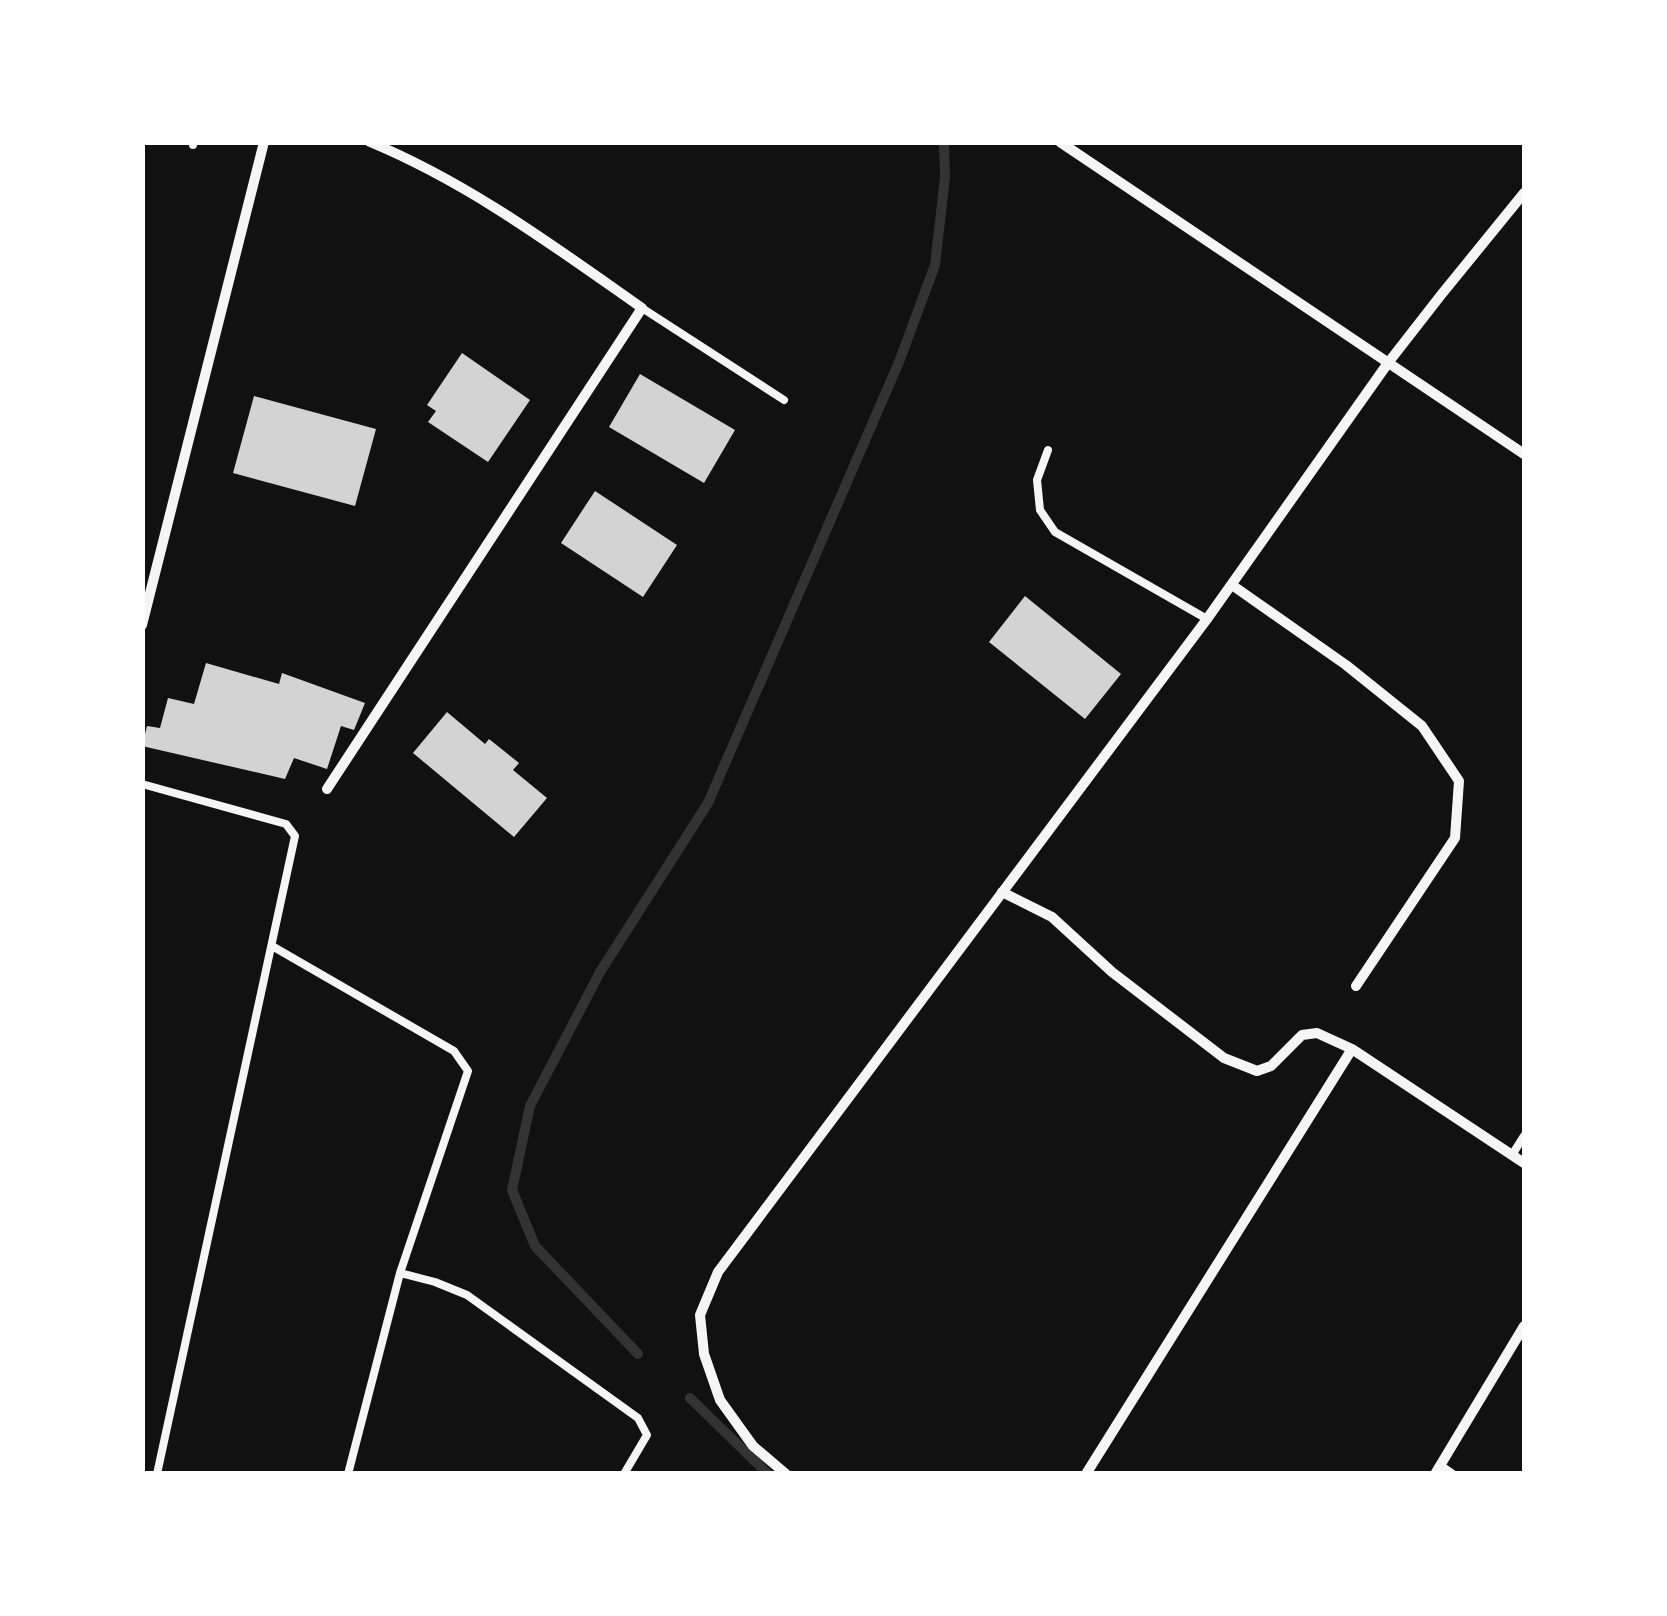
<svg xmlns="http://www.w3.org/2000/svg" width="1667" height="1616" font-family="Montserrat,sans-serif">
<style>
.lines{fill:none;stroke-linecap:round;stroke-linejoin:round}
.stream{stroke:#333;stroke-width:10}
.building{fill:#d3d3d3}
.service{stroke:#f5f5f5;stroke-width:8}
.minor{stroke:#f5f5f5;stroke-width:10}
</style>
<rect width="100%" height="100%" fill="#111"/>
<g class="lines">
<path class="stream" d="M638 1354 535 1246 512 1190 530 1106 600 972 708 803 899 362 935 265 945 177 944 142
M690 1398 768 1474"/>
</g>
<path class="building" d="M462 353 530 400 488 462 428 422 436 411 427 405Z
M640 374 735 430 704 483 609 427Z
M254 396 376 429 355 506 233 473Z
M595 491 677 545 643 597 561 543Z
M1025 596 1121 674 1085 719 989 642Z
M206 663 279 684 282 673 365 703 354 730 341 726 327 769 294 758 285 779 142 746 147 726 160 728 168 698 194 704Z
M447 712 485 744 489 739 519 763 513 770 547 798 514 837 413 753Z"/>
<g class="lines">
<path class="service" d="M193 145V142
M642 308 784 400
M1048 450 1037 480 1040 510 1055 532 1207 619
M142 784 286 824 295 836 157 1474
M272 946 454 1051 468 1071 400 1273 348 1474
M1512 1155 1524 1136
M400 1273 435 1282 467 1295 638 1418 647 1435 624 1474
M1440 1465 1453 1474"/>
<path class="minor" d="M1060 142 1524 454
M1232 585 1346 665 1422 726 1459 781 1455 838 1356 986
M142 625 264 142
M327 789 642 308C555 247 469 183 370 142
M1002 892 1052 917 1112 972 1224 1058 1257 1071 1271 1066 1302 1035 1317 1033 1352 1049
M786 1474 753 1446 720 1400 704 1354 700 1315 718 1272 1207 619 1388 363 1441 295 1524 193
M1086 1474 1352 1049 1524 1163
M1435 1474 1524 1326"/>
</g>
<rect width="1667" height="1616" fill="none" stroke="#ffffff" stroke-width="290"/>
</svg>
